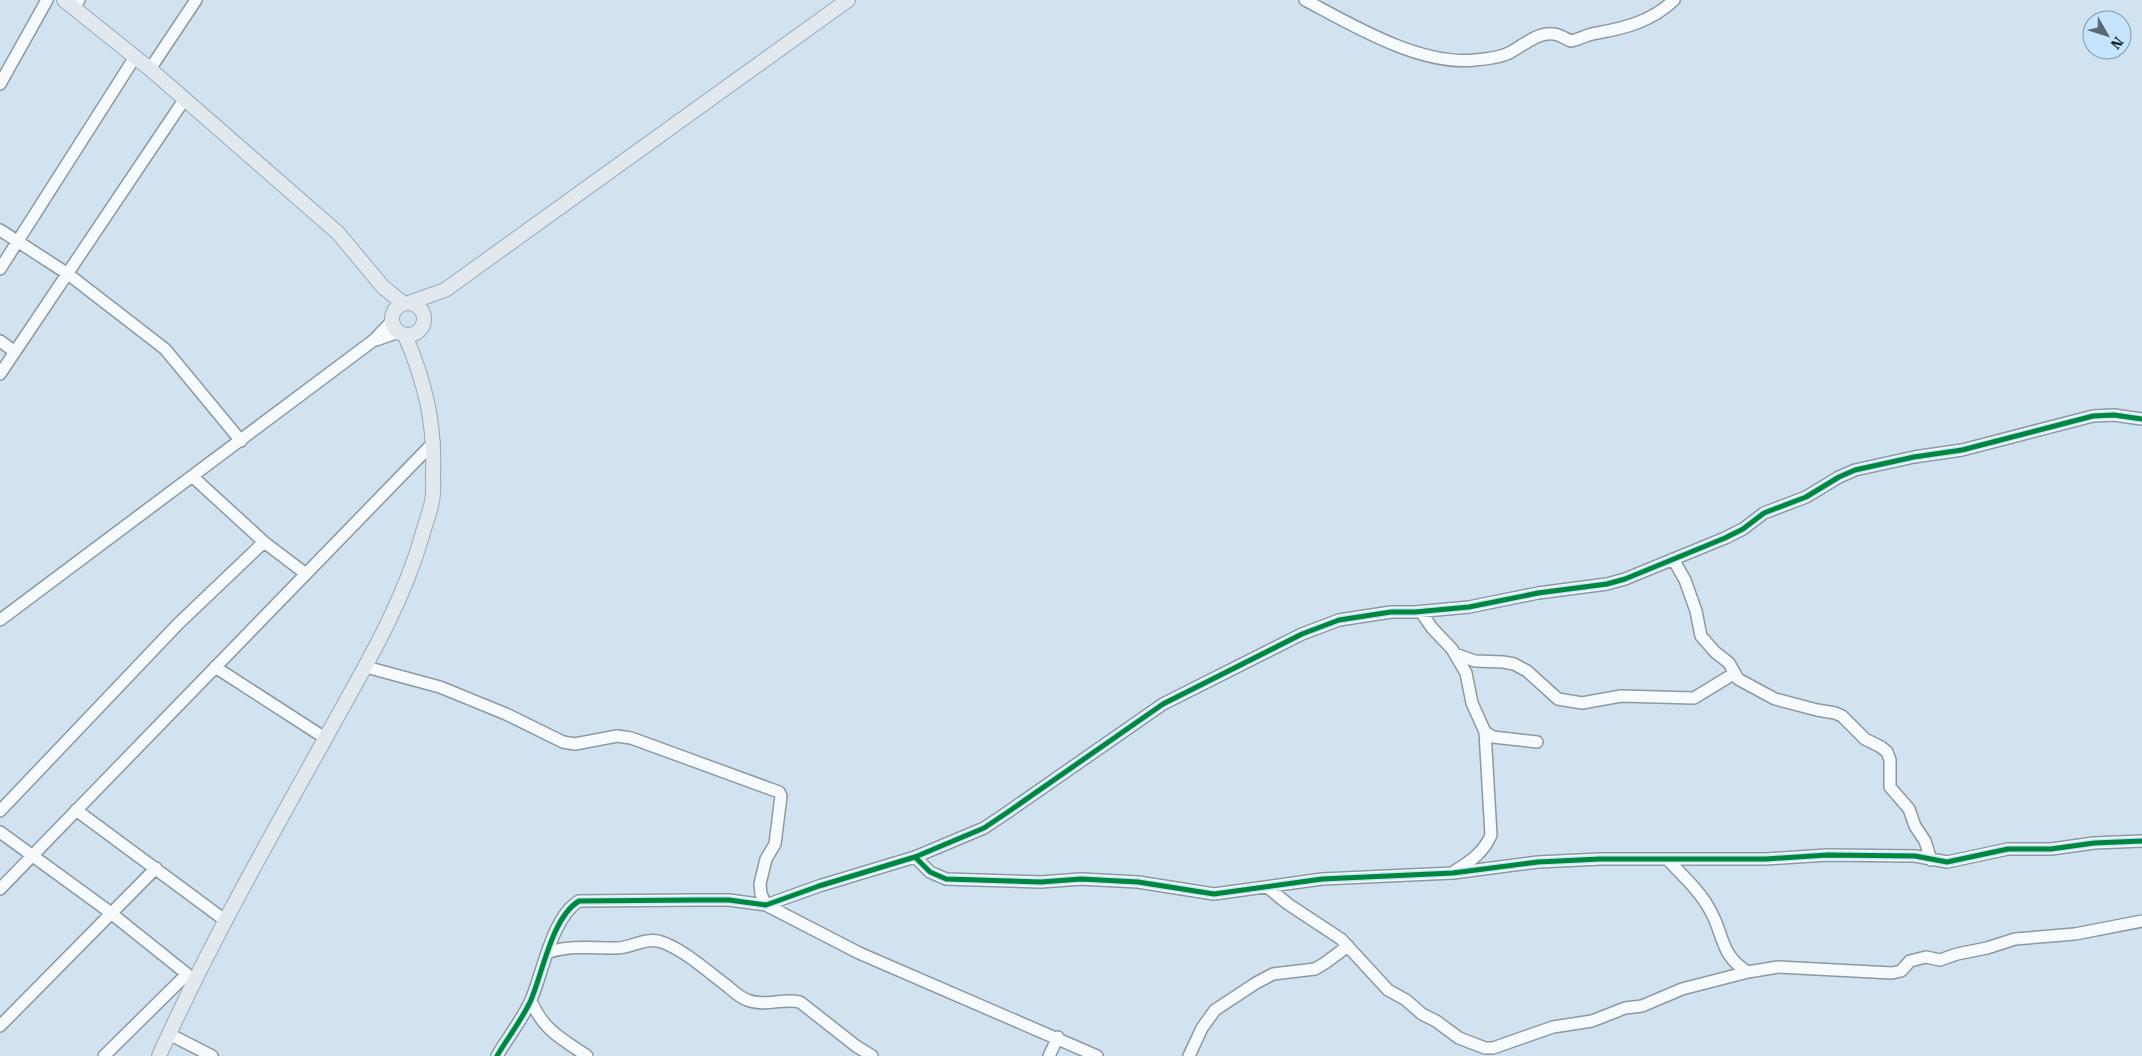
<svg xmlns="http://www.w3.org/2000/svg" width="2142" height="1056" font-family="'Roboto Serif',serif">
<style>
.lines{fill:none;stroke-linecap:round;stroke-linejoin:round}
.minor-casing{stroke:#8b99a2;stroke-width:14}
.major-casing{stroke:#98aab6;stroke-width:16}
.minor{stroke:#f8fbfd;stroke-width:11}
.major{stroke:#e1e9ee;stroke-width:14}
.cycleway-casing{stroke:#c4e5fd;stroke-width:8}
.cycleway{stroke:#00873e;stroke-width:5}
</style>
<rect width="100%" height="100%" fill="#d1e3f0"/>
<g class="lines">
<defs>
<path id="minor" d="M1305 0C1352 25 1420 66 1475 60 1486 59 1499 58 1509 53 1521 47 1539 31 1553 34 1559 34 1566 39 1571 41 1580 39 1588 34 1597 33 1626 28 1652 21 1674 0
M73 8 79 0
M150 69 196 0
M0 84 47 0
M0 230 68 274 165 349 241 441
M0 269 135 57
M376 340 399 332
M0 341 15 352
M0 374 184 100
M193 477 264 542 306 574
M1673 559 1685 580 1696 611 1701 636 1715 652 1729 663 1738 679 1775 699 1817 710 1835 713 1842 716 1865 739 1881 747 1887 752 1890 760V787L1909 809 1915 826 1925 841 1931 860
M1421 612 1432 628 1452 649 1466 673 1472 703 1485 732 1493 737 1537 742
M0 620 374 340 392 321
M1455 654 1475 661 1503 662 1514 664 1527 671 1558 699 1582 703 1621 696 1694 698 1735 673
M215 667 325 738
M366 667 440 687 506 714 563 742 575 744 617 736 631 738 779 792 781 796 775 844 766 859 760 884 761 894 766 905 859 953 1097 1056
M76 810 226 921
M0 811 178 624 264 542
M0 832 107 910 187 974
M915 857 930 872 946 879 1041 882 1081 879 1138 882 1214 894 1322 879 1453 873 1538 862 1600 859H1766L1827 855 1915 856 1947 862 2008 849H2051L2094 843 2142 841
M1667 859C1682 875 1700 891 1710 910 1724 934 1720 956 1748 972
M1455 871C1471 861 1484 852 1491 835L1485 732
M1267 887 1288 904 1341 939 1388 990 1406 1000 1422 1014 1436 1021 1459 1038 1485 1048H1493L1553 1027 1592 1021 1625 1008 1642 1006 1682 989 1748 972 1778 967 1892 973 1901 971 1910 961 1926 957 1940 960 1957 954 1987 948 2015 939 2075 934 2142 921
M0 889 434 442
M549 952C572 945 593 948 617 948 630 948 644 938 658 941 681 947 707 971 726 985 732 990 739 997 747 1000 764 1007 782 998 800 1002L856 1046 872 1056
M531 1001C544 1031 561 1038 587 1056
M0 1026 156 868
M169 1034 212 1056
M104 1056 187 974 191 980
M497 1056C508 1037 522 1020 531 1000 543 972 552 917 579 901L696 900H729L766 905 819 886 915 857 984 828 1005 814 1163 704 1302 634 1339 620 1391 612H1415L1469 607 1538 593 1607 584 1625 579 1725 538 1743 529 1764 513 1806 497 1839 477 1855 470 1914 457 1962 450 2093 416 2114 415 2142 419
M1049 1056 1058 1037
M1189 1056 1202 1028 1215 1010 1256 983 1273 974 1315 969 1325 963 1348 946"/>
<path id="major" d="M64 0 150 69 338 233 383 287 403 303
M411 302 445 290 848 0
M392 319a16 16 0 1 1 32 0a16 16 0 1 1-32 0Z
M159 1056C208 947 267 843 325 739 361 673 401 609 422 536 425 524 430 513 432 501 434 492 433 483 433 473 435 423 425 382 405 335"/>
</defs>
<use href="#minor" class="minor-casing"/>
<use href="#major" class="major-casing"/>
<use href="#minor" class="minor"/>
<use href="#major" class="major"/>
<defs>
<path id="cycleway" d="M915 857 930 872 946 879 1041 882 1081 879 1138 882 1214 894 1322 879 1453 873 1538 862 1600 859H1766L1827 855 1915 856 1947 862 2008 849H2051L2094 843 2142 841
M497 1056C508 1037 522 1020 531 1000 543 972 552 917 579 901L696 900H729L766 905 819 886 915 857 984 828 1005 814 1163 704 1302 634 1339 620 1391 612H1415L1469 607 1538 593 1607 584 1625 579 1725 538 1743 529 1764 513 1806 497 1839 477 1855 470 1914 457 1962 450 2093 416 2114 415 2142 419"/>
</defs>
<use href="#cycleway" class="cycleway-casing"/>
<use href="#cycleway" class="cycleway"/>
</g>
<g transform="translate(2107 35) rotate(129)"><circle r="24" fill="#c4e5fd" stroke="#8199ab"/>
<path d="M0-4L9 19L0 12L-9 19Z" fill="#5b6974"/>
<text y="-8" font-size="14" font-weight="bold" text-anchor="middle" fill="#1c2831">N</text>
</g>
</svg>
